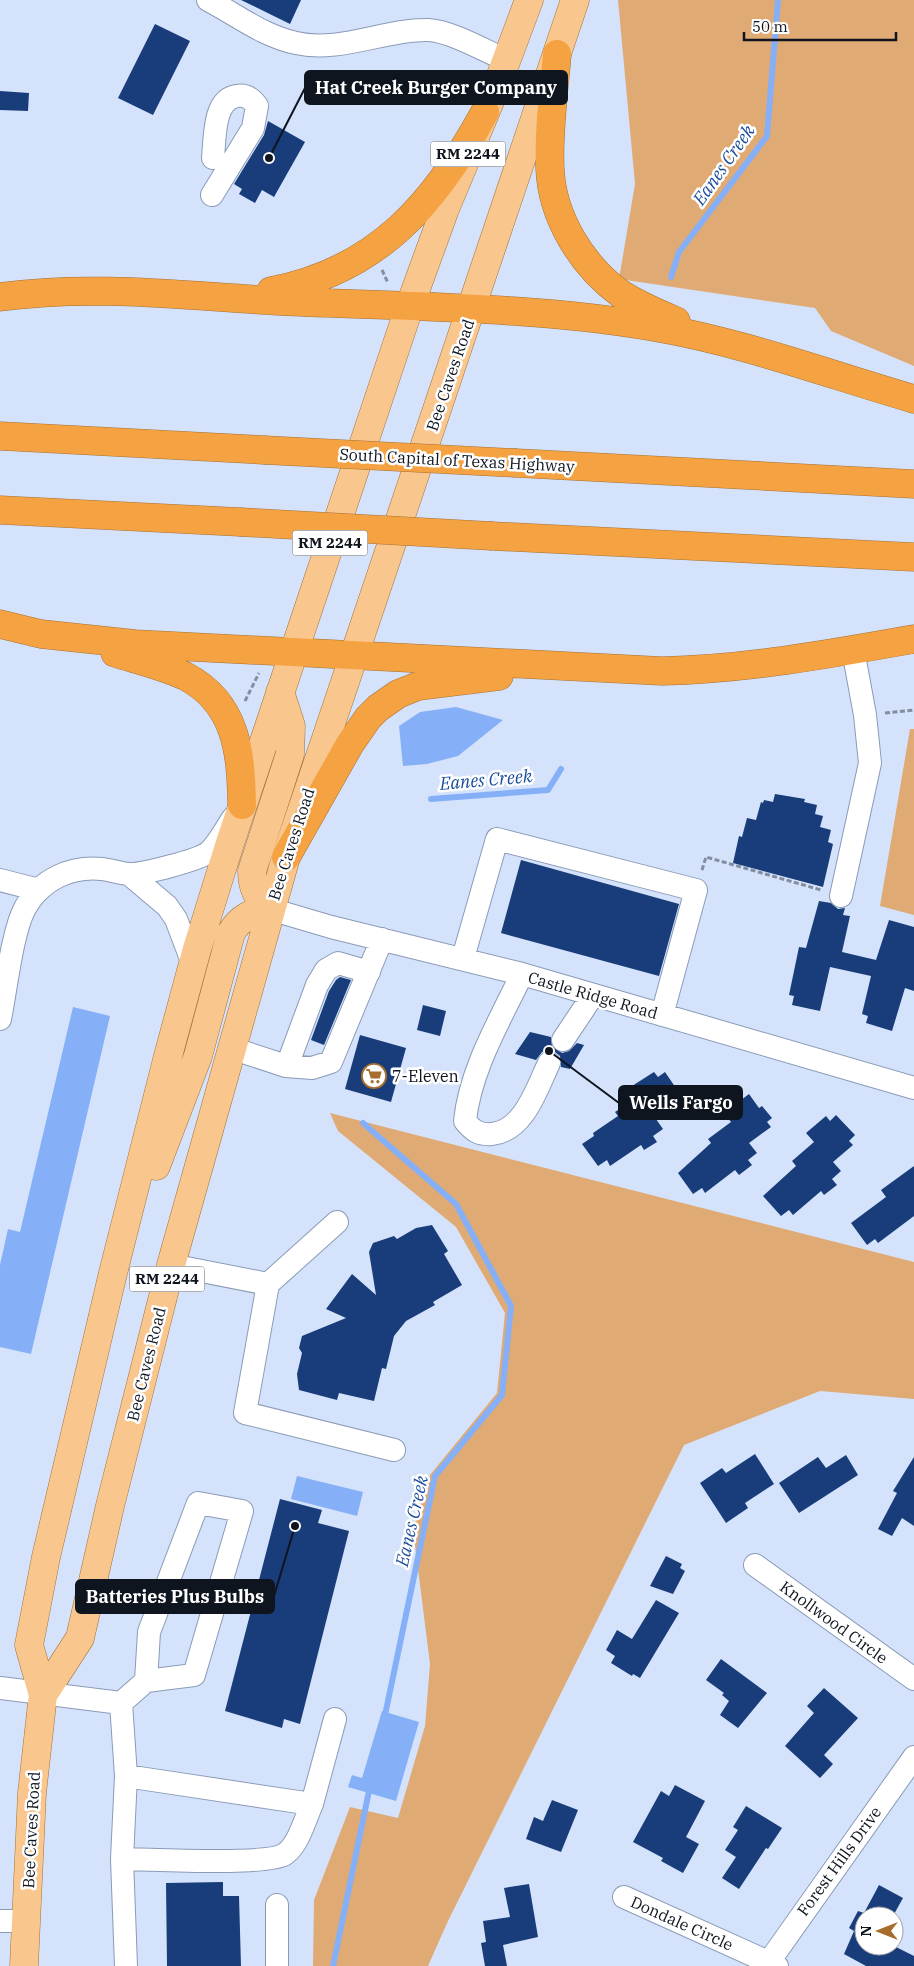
<svg xmlns="http://www.w3.org/2000/svg" width="914" height="1966" font-family="'IBM Plex Serif',serif">
<style>
.green{fill:#e0aa75}
.water{fill:#85b0f7}
.lines{fill:none;stroke-linecap:round;stroke-linejoin:round}
.stream{stroke:#85b0f7;stroke-width:6}
.building{fill:#183d7a}
.minor-casing{stroke:#8a9bb7;stroke-width:24}
.major-casing{stroke:#a47136;stroke-width:29}
.highway-casing{stroke:#a47136;stroke-width:29}
.path{stroke:#828d9f;stroke-width:3;stroke-dasharray:5 2.5;stroke-linecap:butt}
.minor{stroke:#fff;stroke-width:22}
.major{stroke:#f9c78e;stroke-width:28}
.highway{stroke:#f5a243;stroke-width:28}
.highway-bridge-casing{stroke:#a47136;stroke-width:29;stroke-linecap:butt}
.highway-bridge{stroke:#f5a243;stroke-width:28}
.labels{text-anchor:middle;stroke-width:5;stroke-linejoin:round;paint-order:stroke}
.shield{fill:#fff;stroke:#575b62;stroke-width:1}
.shield-label{font-size:15px;font-weight:bold;fill:#0f151f}
.street-label{font-size:16px;fill:#0f151f;stroke:#fff}
.poi-label{font-size:16px;fill:#0f151f;stroke:#fff;text-anchor:start}
.water-label{font-size:18px;font-style:italic;fill:#1a4c9d;stroke:#fff}
.leader{fill:none;stroke:#0f151f;stroke-width:2}
.callout-dot{fill:#0f151f;stroke:#fff;stroke-width:2}
.callout{fill:#0f151f;stroke:#0f151f;stroke-width:2}
.callout-label{font-size:18px;text-anchor:middle;font-weight:bold;fill:#fff}
</style>
<rect width="100%" height="100%" fill="#d4e3fb"/>
<path class="green" d="M618 0H914V366L831 331 815 308 619 279 635 184Z
M910 729H914V915L880 906Z
M330 1113 914 1262V1399L820 1391 684 1445 448 1921 428 1966H313L314 1900 350 1807 398 1818 425 1726 430 1664 413 1529 430 1475 497 1393 505 1313 456 1227 338 1131Z"/>
<path class="water" d="M456 707 503 720 458 756 427 764 403 766 399 726 420 712Z
M73 1007 110 1016 31 1354 0 1347V1265L8 1229 20 1232Z
M297 1476 363 1492 357 1516 291 1499Z
M382 1711 419 1722 396 1801 348 1787 352 1775 362 1778Z"/>
<g class="lines">
<path class="stream" d="M671 277 679 252 767 136 778 0
M431 799 548 790 561 769
M363 1123 456 1204 511 1306 502 1395 435 1476 384 1720
M333 1966 370 1786"/>
</g>
<path class="building" d="M241 0H301L290 24Z
M155 24 190 41 153 115 118 98Z
M0 91 29 93 28 111 0 110Z
M268 121 305 142 274 197 262 190 255 203 239 194 242 189 234 184 264 135Z
M775 794 805 799 804 802 817 805 815 814 823 816 820 827 831 830 828 842 833 844 823 887 733 863 739 836 742 837 747 818 756 820 761 802 763 803 764 800 773 802Z
M521 860 679 904 659 976 501 933Z
M819 901 831 903 838 909 845 908 843 915 850 916 842 952 876 960 889 920 914 927V991L905 988 892 1031 866 1023 868 1016 862 1014 871 976 830 967 820 1011 792 1005 794 996 789 995 799 947 806 948Z
M340 977 351 980 324 1045 311 1040 329 991 336 980Z
M423 1005 446 1011 440 1036 417 1030Z
M530 1032 551 1037 552 1046 562 1053 569 1051 577 1043 584 1045 570 1069 561 1067 560 1056 554 1051 542 1052 536 1060 515 1054Z
M360 1035 406 1048 391 1102 345 1089Z
M654 1072 658 1077 665 1072 680 1094 673 1098 677 1104 656 1119 663 1129 653 1136 657 1142 644 1150 641 1145 610 1166 607 1160 598 1166 582 1144 594 1136 593 1133 618 1116 615 1112 639 1096 632 1086Z
M749 1094 759 1108 762 1106 772 1118 767 1122 771 1127 749 1143 757 1153 748 1160 752 1165 739 1175 735 1170 705 1193 702 1188 693 1194 678 1173 711 1143 708 1139 731 1122 724 1113Z
M836 1115 855 1135 849 1141 853 1145 833 1162 841 1171 832 1179 837 1185 824 1195 821 1191 793 1215 789 1210 781 1216 763 1196 796 1166 792 1161 814 1142 806 1133 826 1116 830 1121Z
M914 1166V1216L878 1243 875 1239 867 1245 851 1223 886 1197 881 1190Z
M432 1225 448 1251 444 1254 462 1285 433 1302 435 1305 406 1321 394 1336 386 1369 382 1368 374 1401 339 1393 337 1400 299 1390 297 1374 302 1353 299 1348 302 1336 346 1318 326 1309 352 1274 376 1295 369 1252 373 1243 394 1236 397 1239 416 1228Z
M755 1454 774 1484 745 1503 748 1508 726 1523 700 1483 722 1468 726 1473Z
M846 1455 858 1475 799 1513 779 1483 818 1457 826 1468Z
M914 1457V1526L902 1518 892 1536 878 1529 897 1493 893 1491Z
M280 1499 322 1510 318 1523 349 1531 300 1724 284 1719 282 1728 225 1711Z
M666 1556 682 1564 680 1568 685 1571 673 1594 650 1586Z
M656 1600 679 1613 640 1678 633 1674 632 1676 611 1663 615 1656 606 1650 617 1630 632 1639Z
M721 1659 767 1693 738 1728 720 1715 729 1701 722 1695 724 1693 706 1680Z
M824 1688 858 1718 824 1755 833 1764 820 1778 785 1746 814 1713 807 1706Z
M675 1785 705 1801 686 1837 699 1844 683 1873 661 1861 663 1858 633 1842 661 1791 669 1796Z
M552 1800 578 1810 561 1852 526 1839 534 1817 543 1821Z
M746 1806 782 1828 768 1849 766 1848 739 1889 722 1878 736 1857 725 1850 738 1830 733 1827Z
M223 1882V1896H239L241 1966H167L166 1883Z
M529 1884 538 1937 503 1945 507 1966H485L481 1943 486 1942 483 1921 510 1917 504 1888Z
M879 1885 903 1898 893 1916H864V1946H894L914 1956V1966H866L844 1954 854 1931 849 1928 858 1911 864 1913Z"/>
<g class="lines">
<defs>
<path id="minor" d="M208 0C237 15 263 36 296 43 340 53 385 29 428 30 451 31 485 51 506 60
M212 195 253 128 257 106C252 99 246 94 237 96 213 99 215 139 213 158
M129 874 167 906 176 919 193 964
M0 880 39 890
M841 896 870 763 865 715 853 650
M270 909 331 927 522 974 914 1088
M463 958 497 839 696 890 662 1015
M522 974C500 1020 470 1070 465 1121 473 1131 479 1135 492 1134 524 1131 537 1088 549 1063
M0 1019C6 990 12 932 25 908 41 879 71 866 102 869 111 870 119 873 128 874 141 875 199 860 209 852 218 844 226 828 233 818
M563 1040 593 995
M231 1048 286 1066 312 1068 331 1062 382 939
M287 1066 317 985 326 970 338 963 369 972
M171 1265 268 1284 245 1413 394 1450
M268 1284 337 1222
M755 1565 914 1679
M0 1688 121 1703 146 1681 194 1675 242 1511 198 1503 149 1632 146 1681
M121 1703 126 1776 312 1804C305 1819 299 1844 285 1854 267 1866 150 1859 122 1859L126 1776
M312 1804 335 1719
M122 1859 126 1966
M624 1897 777 1966
M0 1921H26
M277 1966V1905
M766 1966 914 1757"/>
<path id="major" d="M270 909C257 899 252 887 252 871L290 754 291 726 280 692
M156 1166 198 1056 231 933C240 917 253 912 270 909
M43 1695 80 1638 110 1506 171 1265 286 857 575 0
M24 1966 32 1793 43 1695 29 1645 46 1557 113 1273 168 1056 197 949 230 843 409 308 445 209 501 75 529 0"/>
<path id="highway" d="M557 54C554 92 548 131 550 169 552 217 582 266 621 294 638 305 657 313 676 321
M271 291C377 271 435 204 485 112
M0 297C92 284 186 296 279 301 402 307 532 306 654 327 742 342 828 374 914 399
M0 436 264 450
M516 463 914 484
M0 510 240 522
M492 536 914 557
M0 624 41 634 135 644 662 671C747 669 830 654 914 639
M115 653C138 660 163 666 185 676 237 703 241 753 242 805
M286 857 350 744 368 718 378 708 398 694 418 686 499 676"/>
</defs>
<use href="#minor" class="minor-casing"/>
<use href="#major" class="major-casing"/>
<use href="#highway" class="highway-casing"/>
<path class="path" d="M382 270 388 283
M245 701 259 673
M885 713 914 710
M702 870 706 857 821 890"/>
<use href="#minor" class="minor"/>
<use href="#major" class="major"/>
<use href="#highway" class="highway"/>
<defs>
<path id="highway-bridge" d="M264 450 516 463
M240 522 492 536"/>
</defs>
<use href="#highway-bridge" class="highway-bridge-casing"/>
<use href="#highway-bridge" class="highway-bridge"/>
</g>
<defs>
<symbol id="supermarket-ring" viewBox="-11 -11 22 22"><circle r="9.5" fill="#fff" stroke="#a66d2b" stroke-width="1.5"/><path d="M-6-5.5h2.5l.6 2H6L4.5 2H-2.5L-4.4-4H-6ZM-1.5 3.2a1.3 1.3 0 1 0 .1 0ZM3 3.2a1.3 1.3 0 1 0 .1 0Z" fill="#a66d2b"/></symbol>
</defs>
<g fill-rule="evenodd">
<use href="#supermarket-ring" x="360" y="1062" width="28" height="28"/>
</g>
<g class="labels">
<g class="shield">
<rect x="430.5" y="141.5" width="75" height="25" rx="4"/>
<rect x="292.5" y="530.5" width="75" height="25" rx="4"/>
<rect x="129.5" y="1266.5" width="75" height="25" rx="4"/>
</g>
<g class="shield-label">
<text x="468" y="159">RM 2244</text>
<text x="330" y="548">RM 2244</text>
<text x="167" y="1284">RM 2244</text>
</g>
<g class="street-label">
<text transform="translate(450 375) rotate(-71)" y="6">Bee Caves Road</text>
<text transform="translate(457 460) rotate(3)" y="6">South Capital of Texas Highway</text>
<text transform="translate(291 844) rotate(-72)" y="6">Bee Caves Road</text>
<text transform="translate(593 995) rotate(16)" y="6">Castle Ridge Road</text>
<text transform="translate(146 1364) rotate(-76)" y="6">Bee Caves Road</text>
<text transform="translate(834 1622) rotate(36)" y="6">Knollwood Circle</text>
<text transform="translate(31 1830) rotate(-87)" y="6">Bee Caves Road</text>
<text transform="translate(839 1861) rotate(-54)" y="6">Forest Hills Drive</text>
<text transform="translate(682 1923) rotate(24)" y="6">Dondale Circle</text>
</g>
<g class="poi-label">
<text x="392" y="1082">7-Eleven</text>
</g>
<g class="water-label">
<text transform="translate(724 165) rotate(-55)" y="6">Eanes Creek</text>
<text transform="translate(486 780) rotate(-5)" y="6">Eanes Creek</text>
<text transform="translate(412 1521) rotate(-77)" y="6">Eanes Creek</text>
</g>
</g>
<path class="leader" d="M269 158L305 88M549 1051L619 1103M295 1526L274 1596"/>
<g class="callout-dot">
<circle cx="269" cy="158" r="5"/>
<circle cx="549" cy="1051" r="5"/>
<circle cx="295" cy="1526" r="5"/>
</g>
<g class="callout">
<rect x="305" y="71" width="262" height="33" rx="5"/>
<rect x="619" y="1086" width="123" height="33" rx="5"/>
<rect x="76" y="1580" width="198" height="33" rx="5"/>
</g>
<g class="callout-label">
<text x="436" y="94">Hat Creek Burger Company</text>
<text x="681" y="1109">Wells Fargo</text>
<text x="175" y="1603">Batteries Plus Bulbs</text>
</g>
<g transform="translate(879 1931) rotate(270)"><circle r="24" fill="#ffffff" stroke="#9fa1a5"/>
<path d="M0-4L9 19L0 12L-9 19Z" fill="#a66d2b"/>
<text y="-8" font-size="14" font-weight="bold" text-anchor="middle" fill="#0f151f">N</text>
</g>
<path d="M744 32v8h152v-8" fill="none" stroke="#0f151f" stroke-width="2.5"/>
<text x="752" y="32" font-size="15" fill="#0f151f" stroke="#ffffff" stroke-width="4" paint-order="stroke">50 m</text>
</svg>
